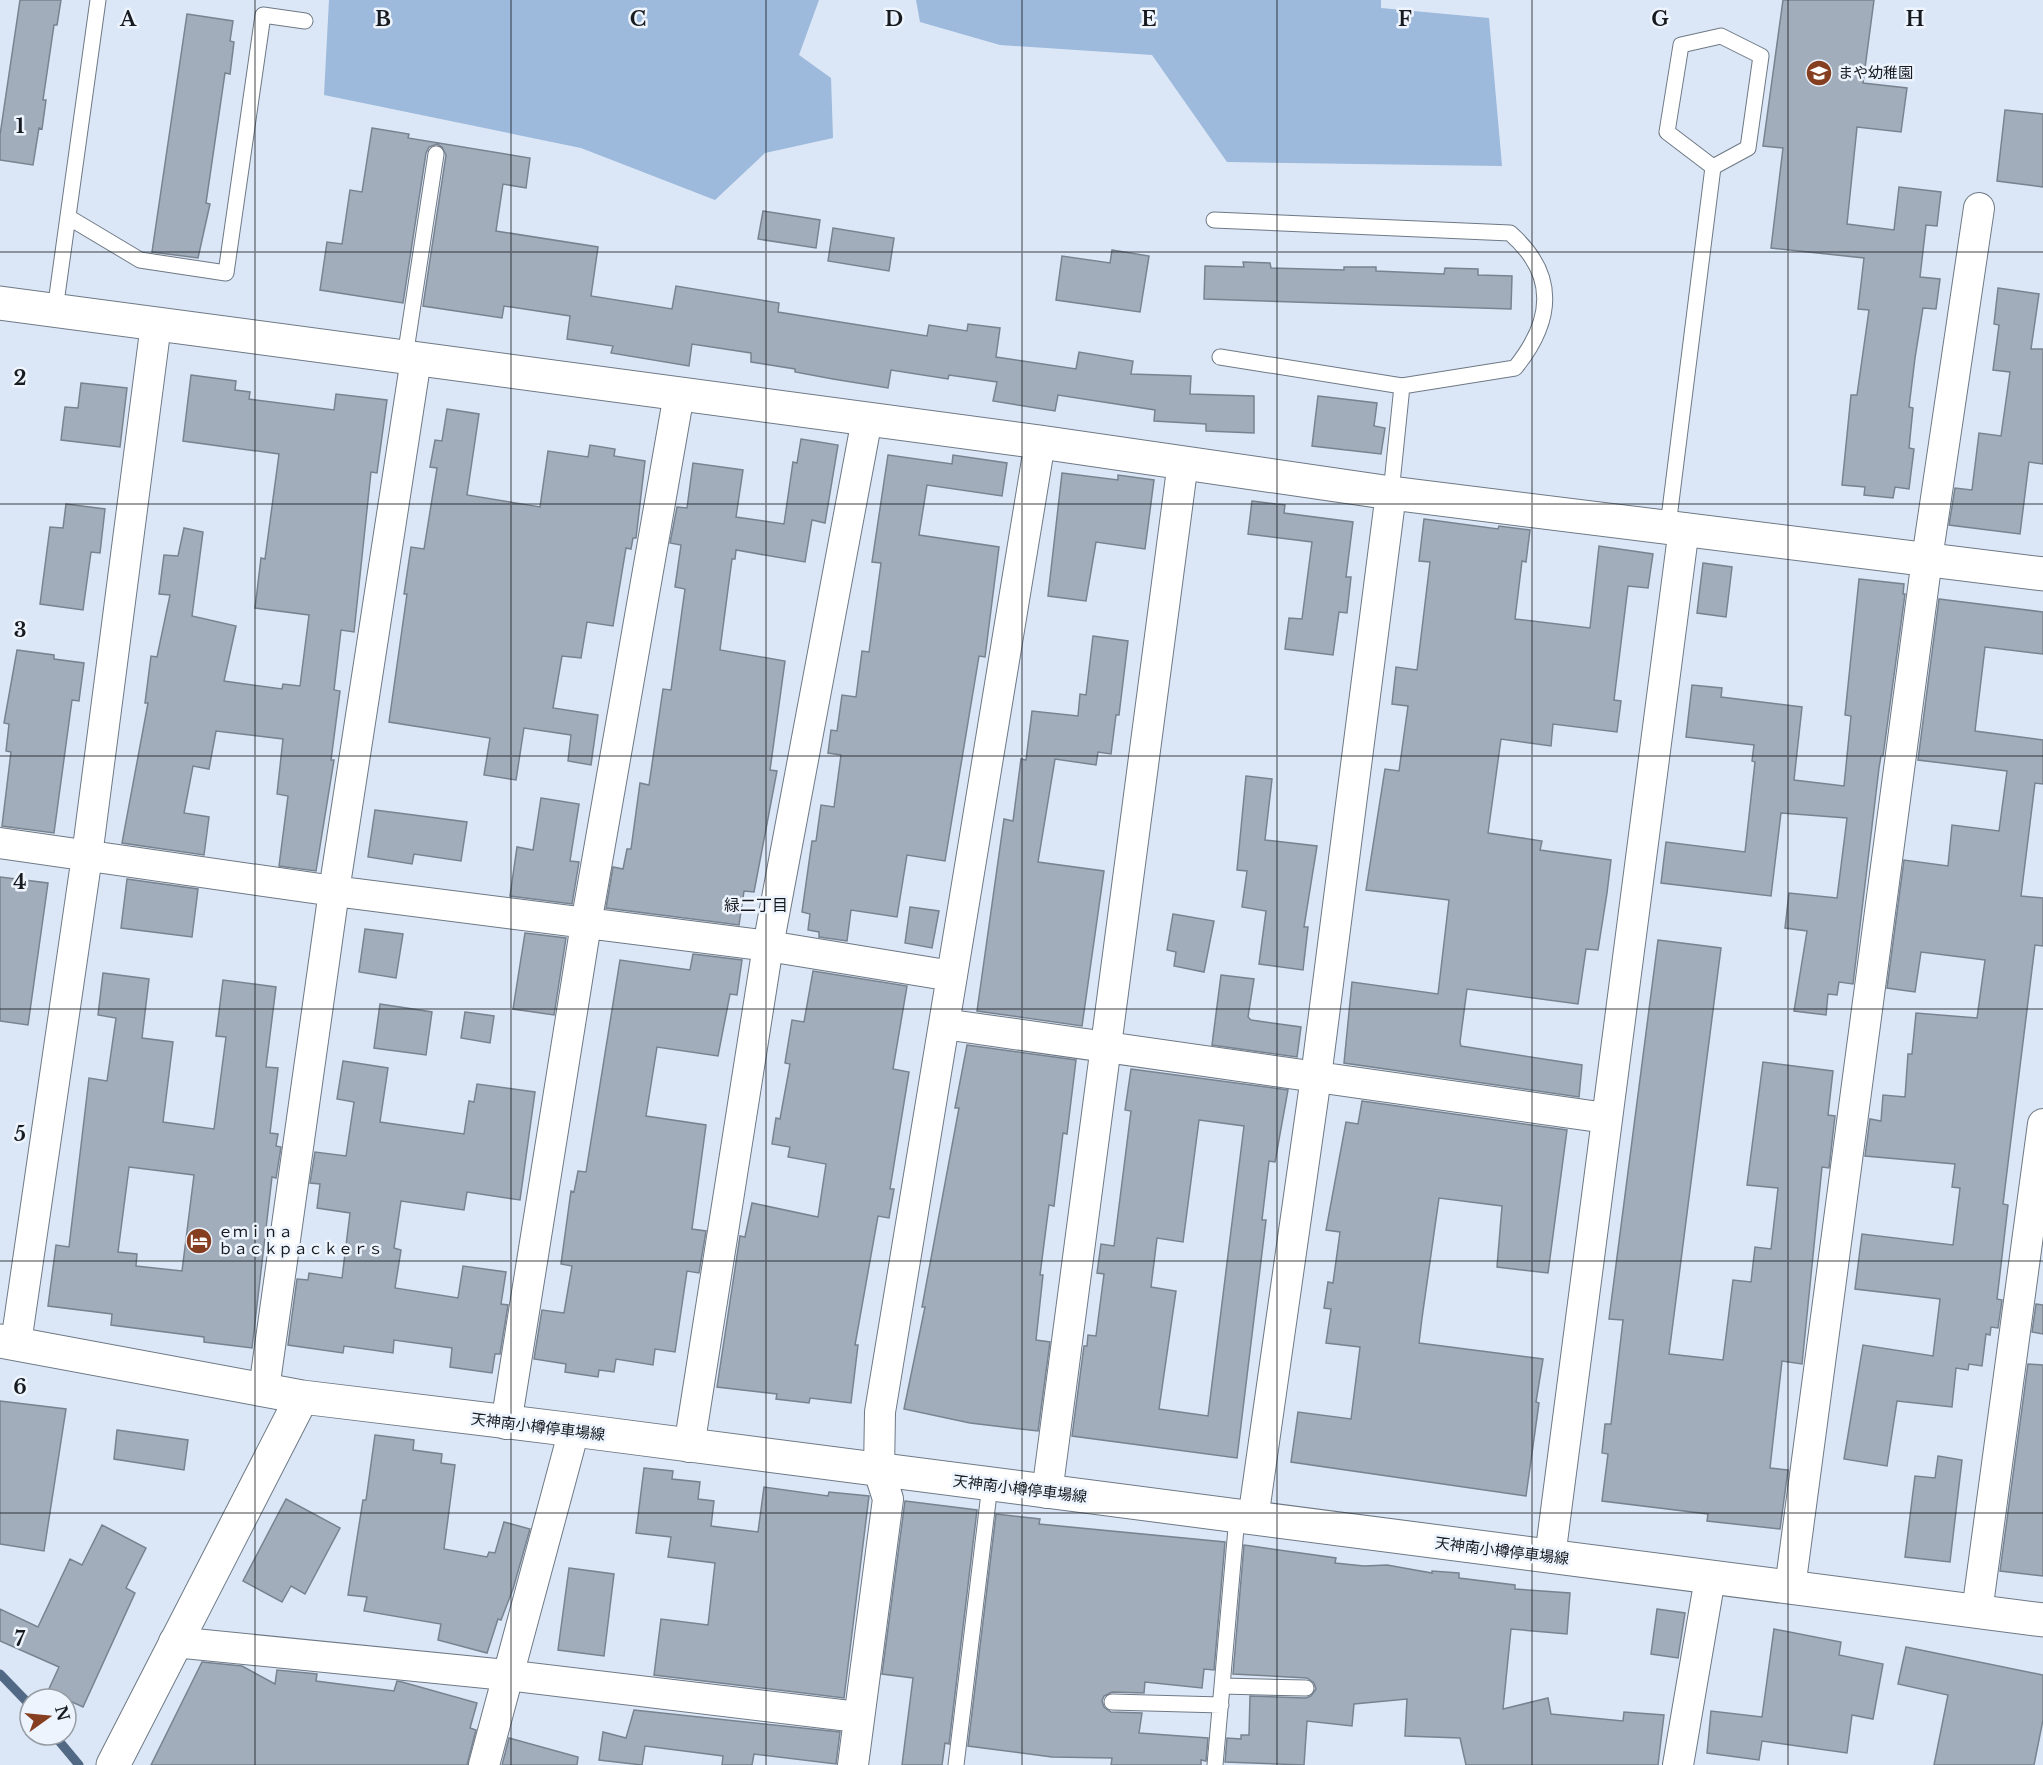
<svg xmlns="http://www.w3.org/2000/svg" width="2043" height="1765" font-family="'Libre Baskerville','Noto Sans JP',serif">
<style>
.green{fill:#9db9db}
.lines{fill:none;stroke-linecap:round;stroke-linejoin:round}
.stream{stroke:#526985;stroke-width:9}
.building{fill:#a2adbb;stroke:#798390;stroke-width:1.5;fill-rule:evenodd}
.lane-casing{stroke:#6e7985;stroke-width:17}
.street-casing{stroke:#6e7985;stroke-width:32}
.secondary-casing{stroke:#6e7985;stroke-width:35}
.lane{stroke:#fff;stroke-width:15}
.street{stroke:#fff;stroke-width:30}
.secondary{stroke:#fff;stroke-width:33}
.grid{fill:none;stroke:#171b20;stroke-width:1.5;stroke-opacity:0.55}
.labels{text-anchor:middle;stroke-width:5;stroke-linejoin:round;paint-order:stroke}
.poi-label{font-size:15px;fill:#171b20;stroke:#edf4fd;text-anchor:start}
.street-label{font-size:15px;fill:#171b20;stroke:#edf4fd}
.neighbourhood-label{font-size:16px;fill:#171b20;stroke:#edf4fd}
.grid-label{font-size:20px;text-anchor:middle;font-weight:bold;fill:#171b20;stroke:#edf4fd;stroke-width:5;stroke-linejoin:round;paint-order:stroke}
</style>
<rect width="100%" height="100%" fill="#dbe7f6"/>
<path class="green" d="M329 0H819L799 55 831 78 833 138 765 153 715 200 581 148 324 95Z
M916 0H1381V8L1489 18 1502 166 1227 162 1152 55 1000 45 920 22Z"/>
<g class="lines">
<path class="stream" d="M0 1674 30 1705
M54 1735 79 1765"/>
</g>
<path class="building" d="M20 0H61L57 25H54L43 100H46L42 129 39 128 33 165 0 160V135Z
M1783 0H1874L1863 83 1907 88 1901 132 1857 127 1847 224 1894 230 1899 187 1941 192 1937 226 1926 225 1920 277 1940 279 1936 309 1923 308 1915 358 1909 407 1913 408 1909 448 1914 449 1909 489 1895 487 1893 498 1864 495 1865 487 1842 485 1851 395H1857L1869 310 1858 309 1864 258 1771 248 1783 148 1763 146Z
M187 14 233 21 230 41 234 42 230 74 225 73 206 203 210 204 198 258 152 252Z
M2005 110 2043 114V187L1997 181Z
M372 128 409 134 408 138 530 158 526 188 503 184 496 231 598 247 591 296 672 309 676 286 779 303 778 312 927 336 929 325 967 331 968 324 1000 328 996 357 1076 369 1079 352 1133 361 1131 374 1191 376 1190 394 1254 396V433L1206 431V424L1154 421 1155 410 1058 395 1055 411 993 401 997 382 949 375 948 379 891 370 888 388 833 379 795 372V369L751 362V353L692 344 689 366 611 353 613 346 567 339 570 316 504 306 502 318 423 306 446 155 442 147 437 144 429 147 426 153 403 303 320 290 327 242 342 244 350 190 362 192Z
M763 211 820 220 816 248 758 239Z
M833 228 894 238 889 271 828 261Z
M1112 250 1149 256 1140 312 1056 300 1062 256 1110 263Z
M1243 262 1270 263 1271 268 1344 270V267H1376V271L1444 274 1445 268 1478 269V275L1512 276 1511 309 1204 299 1205 266 1244 267Z
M1998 288 2039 294 2031 349H2043V464L2029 462 2020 534 1949 525 1955 488 1972 490 1979 433 2001 436 2010 372 1993 370 1999 325 1994 324Z
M191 375 236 381 235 390 250 392 249 399 334 410 336 394 387 400 377 473 371 472 354 632 341 630 334 690 340 691 331 760H334L316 871 279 866 288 796 277 794 283 739 216 731 209 769 193 766 184 813 209 817 204 855 122 843 148 703H145L151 656 157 657 170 595 159 594 164 555 178 556 184 528 203 532 192 616 236 626 224 681 282 689 283 684 300 686 309 615 255 608 261 558 265 559 279 454 183 441Z
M81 383 127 388 120 447 61 440 65 407 78 408Z
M1318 396 1377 403 1374 426 1385 428 1381 454 1312 446Z
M447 409 479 414 467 495 540 507 548 451 588 457 590 445 615 449 614 456 645 461 636 538H633L631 549 626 548 613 626 587 622 581 658 562 656 553 708 598 715 591 765 568 761 571 735 524 728 516 780 484 775 490 738 389 722 407 594H404L411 547 424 549 437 468 430 467 435 440 442 441Z
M801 439 838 445 825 523 812 520 805 562 736 550 735 559H732L720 650 785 661 770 770 777 771 754 892 744 891 739 925 606 908 613 867 623 869 627 849H631L640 783 649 785 663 689 671 690 685 589 675 587 681 545 670 543 677 507 687 508 693 463 743 470 736 517 784 524 793 462 797 463Z
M888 455 952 464 953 455 1007 463 1002 496 927 485 919 535 999 547 985 657 979 656 945 861 907 855 897 917 851 910 847 941 819 937V932L808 930 810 914 802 912 812 841H816L821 805 834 807 841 755 828 753 831 730 837 731 842 695 856 697 862 651 869 652 881 563 872 562Z
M1062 473 1118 480V475L1154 480 1145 549 1096 542 1086 601 1048 596Z
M1252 501 1285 505 1284 513 1353 522 1346 577H1351L1347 613 1339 612 1333 655 1285 649 1289 618 1302 619 1312 542 1248 534Z
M66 504 105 509 100 553 91 552 83 610 40 604 50 527 63 528Z
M1424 519 1498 529 1499 526 1530 530 1526 562 1522 561 1515 619 1590 628 1599 546 1653 554 1648 588 1628 586 1614 700 1621 701 1617 732 1553 724 1551 746 1501 739 1488 833 1542 841 1540 850 1611 860 1607 893 1598 950 1586 949 1578 1004 1467 989 1460 1042 1461 1046 1582 1065 1579 1097 1344 1063 1352 982 1438 994 1449 900 1366 890 1385 769 1399 771 1408 706 1392 704 1396 667 1417 670 1430 562 1419 561Z
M1703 563 1732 567 1726 617 1697 613Z
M1859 579 1904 584 1903 594H1905L1883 756H1881L1879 768 1853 984 1839 982 1837 995 1828 994 1826 1015 1794 1011 1807 931 1785 928 1789 893 1837 898 1847 818 1781 813 1771 896 1661 883 1666 842 1745 852 1755 762 1752 761 1754 745 1686 737 1692 685 1722 688 1721 697 1802 707 1794 780 1844 786 1851 716 1845 715Z
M1939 599 2043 612V654L1985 647 1975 731 2043 740V784L2035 783 2021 896 2043 898V946L2035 945 2003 1204 2008 1205 1997 1299 2002 1300 1998 1328 1991 1327 1990 1335 1986 1334 1982 1366 1969 1364 1968 1370 1956 1368 1952 1407 1897 1401 1887 1466 1844 1459 1863 1345 1933 1356 1940 1299 1855 1289 1862 1234 1953 1245 1960 1188 1952 1187 1955 1164 1865 1156 1870 1119 1881 1121 1883 1095 1905 1097 1908 1054H1912L1916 1013 1977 1018 1985 960 1921 952 1915 992 1887 988 1904 860 1948 866 1952 825 1999 831 2007 771 1918 760Z
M1093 636 1128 641 1119 715H1116L1111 754 1098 752 1096 765 1055 759 1038 862 1104 871 1082 1026 977 1011 1004 819 1013 821 1021 759 1026 760 1032 711 1078 716 1080 694 1086 695Z
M17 650 54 655V659L84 663 79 701 72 700 54 833 2 826 11 752 6 751 9 724 4 723Z
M1246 776 1272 779 1265 840 1317 846 1304 927H1308L1303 970 1259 964 1266 911 1242 907 1247 871 1237 870Z
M541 798 579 804 570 861 579 862 572 904 510 896 517 847 533 850Z
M375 810 467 822 461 861 414 854 412 864 368 857Z
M0 877 48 883 28 1025 0 1021Z
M127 879 198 889 192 937 121 928Z
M910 907 939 911 932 948 905 943Z
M1173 914 1214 921 1204 972 1174 966 1176 952 1167 950Z
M365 929 403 934 396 978 359 972Z
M525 933 566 938 554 1015 513 1009Z
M1658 940 1721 948 1669 1354 1723 1360 1733 1280 1751 1282 1755 1247 1771 1249 1778 1188 1747 1185 1763 1062 1833 1071 1828 1115 1835 1116 1829 1168 1822 1167 1802 1364 1782 1361 1770 1468 1788 1470 1780 1529 1707 1521 1708 1514 1602 1501 1608 1454 1602 1453 1605 1424H1611L1623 1320 1609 1319Z
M693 954 742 960 737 995 730 994 718 1056 657 1047 646 1116 706 1125 692 1229 706 1231 699 1273 687 1271 675 1352 655 1349 653 1365 616 1359 614 1372 599 1370 598 1377 565 1372 566 1364 534 1359 542 1310 564 1313 572 1266 561 1264 571 1191 574 1192 578 1171 586 1172 620 960 690 970Z
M813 971 907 986 893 1069 909 1072 890 1189H894L889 1218 878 1216 855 1345H858L851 1403 810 1398 809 1403 776 1399 777 1394 717 1387 740 1236 745 1237 752 1203 818 1217 826 1164 788 1157 790 1147 772 1144 776 1118 780 1119 790 1064 785 1063 792 1020 804 1022Z
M103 973 149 979 142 1038 173 1042 163 1122 214 1129 226 1037 216 1036 223 980 276 987 266 1067 278 1068 270 1133 278 1134 276 1146 281 1147 276 1178 272 1177 252 1348 204 1342V1337L111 1325 112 1314 48 1306 56 1245 69 1247 89 1078 107 1081 116 1018 98 1015ZM129 1167 194 1175 182 1271 136 1266 137 1254 118 1252Z
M1221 975 1254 979 1248 1017 1251 1020 1301 1027 1297 1057 1212 1045Z
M380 1004 432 1012 426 1055 374 1048Z
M465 1012 494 1016 490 1043 461 1038Z
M967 1045 1076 1060 1067 1134 1063 1133 1054 1206 1049 1205 1040 1275H1043L1036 1340 1050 1342 1038 1431 970 1423 904 1409 925 1307H922L959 1108H955Z
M343 1061 388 1068 380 1122 464 1134 469 1101 474 1102 477 1084 535 1092 520 1200 467 1192 464 1210 401 1201 394 1248 401 1250 395 1288 458 1298 463 1266 506 1272 501 1304 508 1305 500 1354H495L492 1373 450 1367 452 1348 394 1340 393 1353 344 1346 343 1353 288 1345 297 1279 308 1280 309 1273 342 1278 350 1213 317 1208 320 1184 310 1183 315 1152 346 1156 354 1102 337 1099Z
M1131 1069 1288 1090 1275 1162 1269 1161 1262 1220H1266L1237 1458 1072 1436 1084 1346H1087L1088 1335 1096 1336 1104 1274 1097 1273 1101 1244 1114 1246 1131 1111 1125 1110ZM1199 1120 1244 1126 1208 1416 1159 1409 1176 1291 1151 1287 1157 1238 1183 1242Z
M1362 1101 1567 1130 1548 1273 1497 1267 1502 1206 1439 1198 1422 1318 1419 1343 1543 1359 1536 1402 1539 1403 1526 1496 1291 1462 1298 1412 1351 1419 1360 1347 1326 1343 1331 1309 1324 1308 1328 1282 1333 1283 1340 1232 1326 1230 1346 1122 1358 1124Z
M2036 1304 2043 1305V1334L2032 1332Z
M2028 1364 2043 1365V1576L2000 1571Z
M0 1401 66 1409 44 1551 0 1544Z
M117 1430 188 1440 184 1470 114 1459Z
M375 1435 414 1440 413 1450 442 1454 441 1463 455 1465 444 1549 487 1557 489 1552 495 1553 504 1522 530 1529 513 1589 501 1620 498 1619 487 1653 438 1640 441 1624 364 1611 367 1597 348 1595 363 1500H366Z
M1938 1456 1962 1460 1950 1562 1905 1557 1915 1476 1935 1478Z
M644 1468 673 1471 672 1479 700 1482 698 1499 714 1501 711 1526 758 1532 764 1487 828 1496 829 1492 869 1496 844 1698 654 1675 661 1619 708 1625 715 1563 668 1557 671 1537 636 1533Z
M286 1499 340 1528 305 1594 291 1586 282 1602 243 1581Z
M905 1501 977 1510 949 1744 945 1743 942 1765H902L913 1678 882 1674Z
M996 1514 1040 1519 1039 1524 1225 1542 1214 1670 1204 1669 1202 1688 1145 1682 1144 1693 1112 1692 1104 1696 1102 1701 1104 1707 1111 1712 1142 1713 1139 1733 1208 1738 1206 1761 1201 1760V1765H1111L1112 1758 1052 1757 968 1746Z
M102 1525 146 1548 126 1588 135 1593 83 1707 48 1691 59 1667 0 1641V1609L38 1627 70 1559 82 1565Z
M1244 1545 1336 1558 1335 1563 1364 1566 1387 1565 1432 1573V1571L1459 1573V1578L1515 1585V1589L1570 1593 1567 1634 1511 1629 1503 1709 1548 1698 1551 1714 1623 1721 1624 1712 1664 1715 1658 1765H1466L1460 1738 1405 1736 1407 1699 1354 1704 1352 1726 1307 1721 1304 1765 1225 1762 1227 1738 1241 1739V1735H1249L1250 1696 1306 1698 1311 1696 1316 1689 1314 1683 1307 1678 1233 1674Z
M569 1568 614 1574 604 1656 558 1650Z
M1657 1609 1685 1613 1678 1658 1651 1654Z
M1774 1629 1841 1642 1839 1655 1883 1664 1873 1719 1852 1715 1847 1753 1762 1741 1759 1760 1707 1753 1711 1711 1762 1717Z
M1906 1647 2043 1675V1720L2034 1765H1934L1948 1695 1898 1684Z
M202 1662 242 1666 275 1684 277 1670 317 1674 316 1681 394 1691 397 1681 402 1682 477 1703 470 1728 476 1730 467 1765H151Z
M634 1710 840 1732 836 1764 754 1754 752 1765H722L723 1756 645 1746 642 1765 599 1760 603 1732 626 1738Z
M509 1738 578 1757 577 1765H502Z"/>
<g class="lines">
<defs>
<path id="lane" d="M68 217 140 260 226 273 263 15 305 21
M1214 220 1510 233C1558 275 1553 321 1515 368L1402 386 1391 493
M55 310 98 0
M405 357 436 154
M1220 357 1402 386
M1668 526 1713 167 1667 132 1681 45 1721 36 1761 56 1748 148 1713 167
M1222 1686 1306 1688
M1112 1702 1221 1705
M956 1765 990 1485
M1215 1765 1237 1517"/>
<path id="street" d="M0 843 334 891 768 946 952 976
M944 1024 1606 1118
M16 1343 87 856 156 324
M264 1389 334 891 416 359
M506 1424 586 924 679 394
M689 1447 768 946 867 419
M1047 1493 1183 462
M1253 1519 1316 1077 1391 493
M1550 1557 1684 528
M1790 1588 1927 559 1979 208
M1977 1612 2043 1124
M174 1642 506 1675 858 1717
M484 1765 574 1430
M853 1765 888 1499 879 1471 880 1412 1040 442
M1678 1765 1710 1578"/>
<path id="secondary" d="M0 303 1040 442 1391 493 2043 574
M0 1341 302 1397 574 1430 2043 1620
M113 1765 302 1397"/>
</defs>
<use href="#lane" class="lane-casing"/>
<use href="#street" class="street-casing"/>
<use href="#secondary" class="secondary-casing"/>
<use href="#lane" class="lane"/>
<use href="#street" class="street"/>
<use href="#secondary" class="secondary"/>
</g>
<path class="grid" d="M255 0V1765M511 0V1765M766 0V1765M1022 0V1765M1277 0V1765M1532 0V1765M1788 0V1765M0 252H2043M0 504H2043M0 756H2043M0 1009H2043M0 1261H2043M0 1513H2043"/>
<defs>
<symbol id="school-disc" viewBox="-11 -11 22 22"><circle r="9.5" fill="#863e21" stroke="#edf4fd"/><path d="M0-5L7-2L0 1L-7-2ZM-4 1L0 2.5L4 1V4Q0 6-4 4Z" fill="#fff"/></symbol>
<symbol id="hotel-disc" viewBox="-11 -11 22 22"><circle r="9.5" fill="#863e21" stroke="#edf4fd"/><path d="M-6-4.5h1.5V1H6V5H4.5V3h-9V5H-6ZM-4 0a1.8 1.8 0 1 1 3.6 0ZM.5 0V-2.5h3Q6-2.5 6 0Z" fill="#fff"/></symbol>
</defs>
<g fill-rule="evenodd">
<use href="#school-disc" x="1804" y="58" width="30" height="30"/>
<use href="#hotel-disc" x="184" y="1226" width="30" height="30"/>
</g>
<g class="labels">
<g class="poi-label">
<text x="1838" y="78">まや幼稚園</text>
<text x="218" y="1237">ｅｍｉｎａ<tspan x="218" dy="17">ｂａｃｋｐａｃｋｅｒｓ</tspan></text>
</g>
<g class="street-label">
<text transform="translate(538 1427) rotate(7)" y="5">天神南小樽停車場線</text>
<text transform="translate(1020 1489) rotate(7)" y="5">天神南小樽停車場線</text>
<text transform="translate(1502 1551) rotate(7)" y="5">天神南小樽停車場線</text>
</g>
<g class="neighbourhood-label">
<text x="756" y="911">緑二丁目</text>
</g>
</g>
<g class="grid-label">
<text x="128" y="26">A</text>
<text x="383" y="26">B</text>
<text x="638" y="26">C</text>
<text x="894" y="26">D</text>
<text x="1149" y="26">E</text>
<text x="1405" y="26">F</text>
<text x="1660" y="26">G</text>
<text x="1915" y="26">H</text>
<text x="20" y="133">1</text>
<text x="20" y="385">2</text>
<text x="20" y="637">3</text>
<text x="20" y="889">4</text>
<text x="20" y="1141">5</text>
<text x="20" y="1394">6</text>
<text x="20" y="1646">7</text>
</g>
<g transform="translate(48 1717) rotate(75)"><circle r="28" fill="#edf4fd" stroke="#979da5" stroke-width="1.5"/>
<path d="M0-4.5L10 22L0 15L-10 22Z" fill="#863e21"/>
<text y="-9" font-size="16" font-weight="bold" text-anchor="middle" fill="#171b20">N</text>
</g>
</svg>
